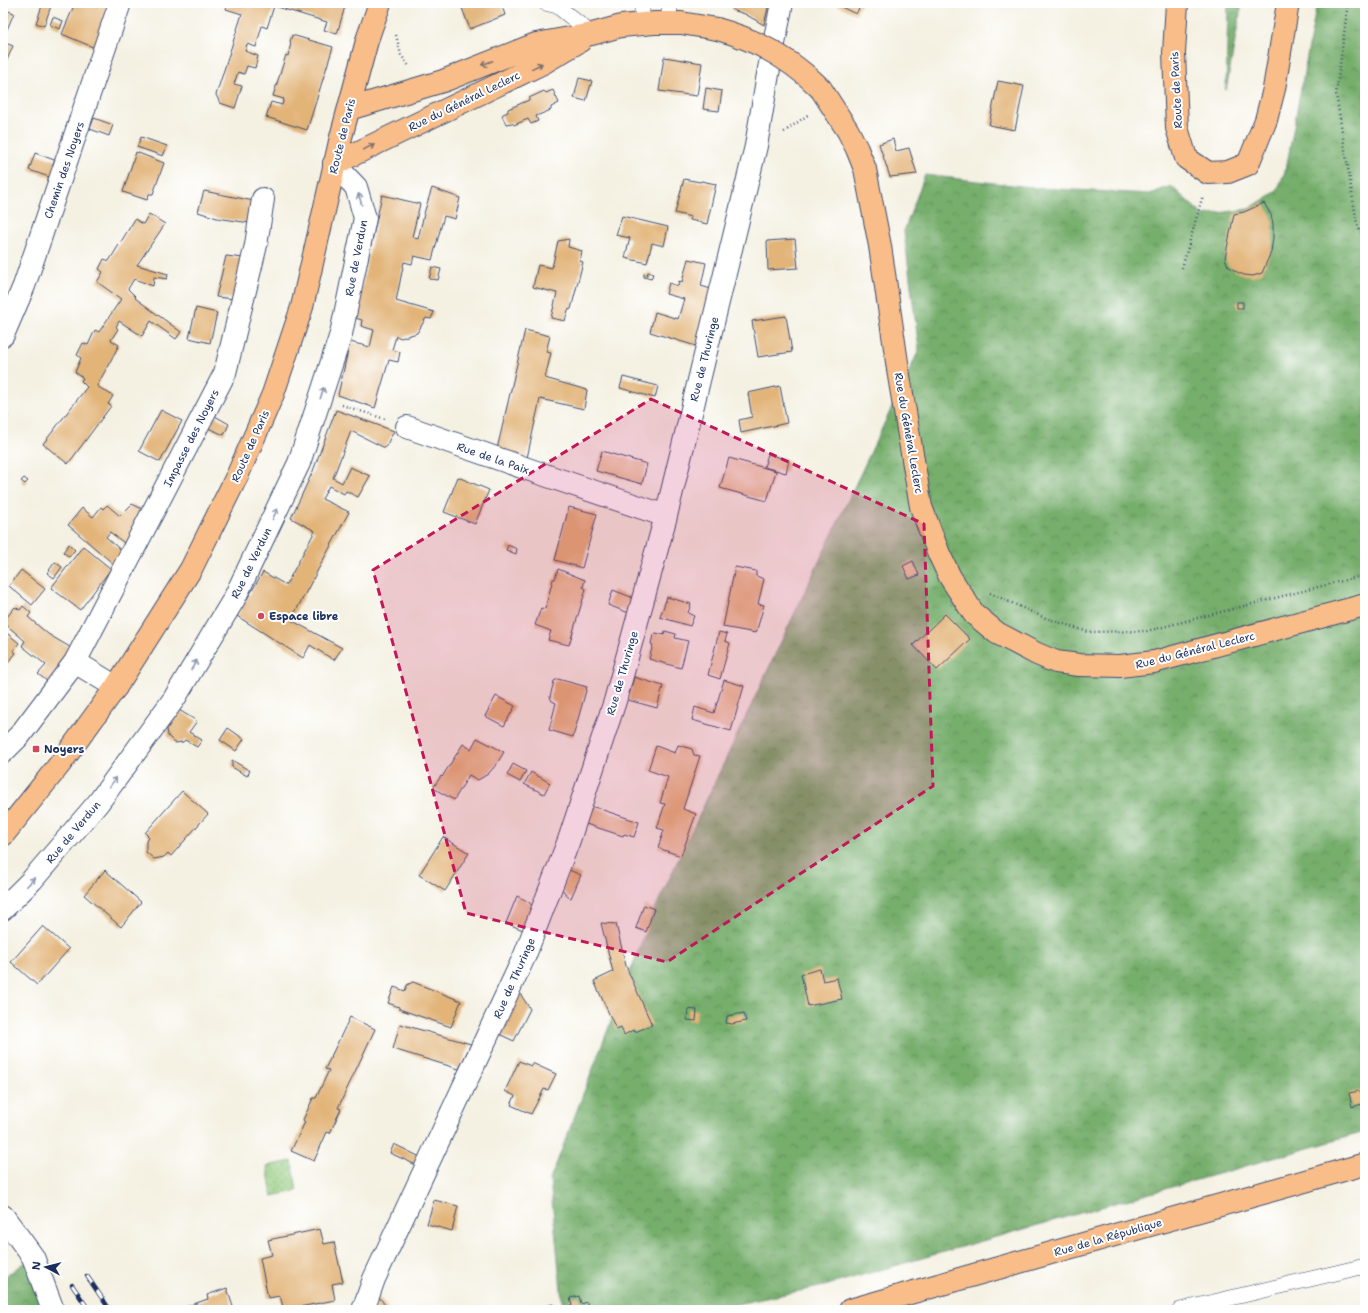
<svg xmlns="http://www.w3.org/2000/svg" width="1368" height="1313" font-family="'Shantell Sans',sans-serif">
<style>
.grass{fill:url(#grass-dots);stroke:#577c6e}
.forest{fill:url(#forest-crowns);stroke:#486e65}
.building{fill:#e2b478}
.lines{fill:none;stroke-linecap:round;stroke-linejoin:round}
.service-casing{stroke:#3c4c72;stroke-width:16}
.minor-casing{stroke:#3c4c72;stroke-width:24}
.primary-casing{stroke:#3c4c72;stroke-width:24}
.path{stroke:#3c4c72;stroke-width:2.5;stroke-dasharray:1 3;stroke-linecap:butt}
.service{stroke:#fff;stroke-width:15}
.minor{stroke:#fff;stroke-width:22}
.primary{stroke:#f8bd89;stroke-width:22}
.rail-casing{stroke:#1b2f5e;stroke-width:4.5}
.rail{stroke:#fff;stroke-width:3;stroke-dasharray:9;stroke-linecap:butt}
.primary-bridge-casing{stroke:#3c4c72;stroke-width:24;stroke-linecap:butt}
.primary-bridge{stroke:#f8bd89;stroke-width:22}
.oneway{stroke:#7e6f71}
.oneway2{stroke:#8d97ae}
.marked{fill:#c2185b;fill-opacity:0.2;stroke:#c2185b;stroke-width:3;stroke-dasharray:8 5;stroke-linejoin:round}
.poi-dot{fill:#d1495b;stroke:#fff;stroke-width:1.5}
.labels{text-anchor:middle;stroke-width:4;stroke-linejoin:round;paint-order:stroke}
.street-label{font-size:11px;fill:#1b2f5e;stroke:#fff}
.poi-label{font-size:11px;font-weight:bold;fill:#1b2f5e;stroke:#fff;text-anchor:start}
</style>
<defs>
<pattern id="grass-dots" width="8" height="8" patternUnits="userSpaceOnUse"><rect width="8" height="8" fill="#93ca7d"/><path d="M2 2h.1M6 6h.1" fill="none" stroke="#77a46a" stroke-width="1.8" stroke-linecap="round"/></pattern>
<pattern id="forest-crowns" width="20" height="18" patternUnits="userSpaceOnUse"><rect width="20" height="18" fill="#76ae6c"/><path d="M2 6a3 3 0 1 1 6 0M12 15a3 3 0 1 1 6 0" fill="none" stroke="#608e5c"/></pattern>
</defs>
<rect width="100%" height="100%" fill="#fff"/>
<filter id="ink" filterUnits="userSpaceOnUse"><feTurbulence type="fractalNoise" baseFrequency=".025" numOctaves="2"/><feDisplacementMap in="SourceGraphic" scale="8" xChannelSelector="R" yChannelSelector="G"/><feConvolveMatrix kernelMatrix="1 2 1 2 8 2 1 2 1" color-interpolation-filters="sRGB"/></filter>
<filter id="wash" filterUnits="userSpaceOnUse"><feTurbulence type="fractalNoise" baseFrequency=".012" numOctaves="4" result="noise"/><feDisplacementMap in="SourceGraphic" scale="16" xChannelSelector="R" yChannelSelector="G"/><feGaussianBlur stdDeviation="0.9" result="paint"/><feColorMatrix in="noise" values="0 0 0 0 0 0 0 0 0 0 0 0 0 0 0 0 0 1.4 0 .05"/><feComposite in="paint" operator="in"/></filter>
<g filter="url(#wash)">
<rect width="100%" height="100%" fill="#f4f1e2"/>
<path class="grass" d="M292 1161 297 1191 272 1196 267 1166Z"/>
<path class="forest" d="M1228 3H1242L1226 90Z
M1317 3H1365V1132L824 1286 708 1310H563L550 1180 652 915 919 350 904 231 925 175 1038 188 1150 194 1171 186 1203 215 1249 209 1277 191 1286 169Z
M33 1257 53 1310H3V1278Z"/>
<g id="blocks">
<path class="building" d="M43 3H52L44 26 36 23Z
M75 3H109L95 48 62 34Z
M228 3H346L337 34 324 30 327 22 274 6 267 28 262 26 256 47 247 44 245 51 258 56 255 68 247 66 244 74 238 72 234 84 242 86 235 108 220 103 216 95 242 14 226 9Z
M460 3H501L505 15 470 29Z
M735 3H769L764 25 745 14 732 10Z
M833 3H862L856 14Z
M3 9 14 13 3 39Z
M53 17 63 21 60 29 50 25Z
M292 35 333 47 307 130 266 117 271 102 282 105 284 99 273 96 286 55 288 56 291 43 290 42Z
M3 42 13 46 3 69Z
M664 57 702 63 697 96 659 91Z
M579 78 592 81 586 101 574 98Z
M998 81 1024 86 1015 130 989 125Z
M706 88 722 91 719 111 703 109Z
M553 90 559 103 551 107V110L536 116 538 121 531 124 528 119 514 125 512 123 506 124 502 116 503 114 508 112V109L529 100V98L544 91 546 93Z
M94 118 113 125 109 136 90 129Z
M141 137 167 146 163 156 137 147Z
M893 139 896 151 909 148 917 174 890 177 879 144Z
M136 152 164 163 153 194H149L147 200 123 192Z
M35 153 57 161 52 178 29 170Z
M684 179 700 182 701 181 716 184 707 224 690 220 691 217 675 213Z
M432 188 460 198 455 219 444 216 432 260 414 256 412 264 404 262 396 301 434 312 431 319 426 318 417 333 401 338 396 336 392 350 400 352 398 362 389 360 375 408 338 395 350 342 370 347 374 330 361 326 362 320 355 318 382 195 420 204 412 237 418 239 425 210Z
M204 191 254 201 250 223 217 218 198 212Z
M1264 203 1271 215 1273 224V238L1271 252 1262 273 1253 276 1244 275 1237 272 1228 266 1225 258 1234 214 1244 212Z
M149 214 165 224 137 265 168 274 167 279 154 277 153 286 134 279 128 289 136 297 135 298 181 332 176 339 151 321 142 336 119 321 116 327 118 329 111 340 119 345 97 386 113 396 108 404 111 406 68 464 43 444 87 387 81 381 83 378 75 372 81 358 77 355 83 343 88 345 95 330 99 332 121 299 97 282 103 272 99 269 104 259 109 261 135 219 143 224Z
M622 216 668 227 664 246 652 243 647 263 625 258 630 238 616 235Z
M569 239 568 247 582 251 580 261 583 262 571 309 568 310 565 321 551 318 557 293 533 287 538 265 552 268 558 241Z
M795 239 798 268 768 270 767 241Z
M226 256 244 258 235 299 216 297Z
M688 259 706 263 701 286 711 289 696 346 650 332 655 312 678 319 684 299 666 294 669 283 678 286 679 281 682 282Z
M432 267 441 269 438 280 429 279Z
M648 272 653 274 651 279 644 277V274L647 275Z
M1237 302H1243V308H1237Z
M196 308 217 313 210 343 189 338Z
M786 316 792 352 758 357 752 321Z
M525 330 550 336 546 352 551 353 545 378 587 390 584 409 540 399 527 458 497 449Z
M623 377 658 386 655 398 620 388Z
M780 386 787 423 741 433 739 420 752 417 748 393Z
M161 410 182 421 160 462 139 451Z
M336 410 394 431 385 448 351 431 333 478 342 483 350 467 370 476 358 497 346 491 344 494 329 486 322 499 349 512 291 620 342 648 334 660 310 645 303 658 237 616 263 572 286 585 315 531 291 518 313 471Z
M3 412 8 416 3 423Z
M215 416 229 424 224 435 208 428Z
M602 451 647 464 642 484 596 471Z
M768 454 789 460 786 473 764 467Z
M729 458 776 471 767 501 720 488Z
M458 477 489 490 475 524 444 512Z
M24 478 28 481 25 484 21 481Z
M132 504 146 511 128 546 110 532 106 537 124 553 117 567 68 525 82 508 93 517 101 507 103 509 107 505 120 516Z
M569 507 597 514 582 568 555 560Z
M69 544 75 550 69 557 63 552Z
M508 545 517 549 516 554 506 550Z
M83 546 111 569 80 610 51 588Z
M913 561 919 575 909 579 903 566Z
M55 562 62 567 54 578 47 573Z
M735 567 756 571V576L764 579 758 604 764 605 756 633 723 627Z
M558 569 585 580 583 587 586 589 569 645 548 640 551 631 535 625 541 608 545 609 553 579H555Z
M21 570 45 589 32 605 9 586Z
M613 590 631 597 633 599 629 613 608 605Z
M667 597 691 604 688 613 694 616 690 626 660 617Z
M23 606 31 613 28 617 48 634 73 649 52 685 38 674 46 665 22 646 25 641 3 622 15 607 20 610Z
M945 614 970 639 937 670 913 645Z
M3 630 19 643 13 651 16 653 3 669Z
M665 631 676 634 675 638 688 641 681 668 649 659 653 645 651 644 653 635 656 633 664 635Z
M719 632 727 634 725 641 730 643 720 679 708 675Z
M634 677 663 686 657 708 628 700Z
M558 679 587 687 573 737 549 730 556 703 552 701 550 697 554 681Z
M724 680 744 686 731 731 692 720 695 707 714 713Z
M496 696 515 706 504 726 485 716Z
M179 710 197 721 189 732 202 740 197 747 185 740 183 742 175 743 168 736 167 729Z
M3 712 7 716 3 721Z
M228 728 244 739 236 751 220 740Z
M477 738 504 752 496 765 488 774 478 780 469 775 454 800 433 788 441 776 442 777 463 744 471 749Z
M678 745 692 749 694 755 700 756 683 809 696 814 681 856 658 848 664 830 657 828 665 804 660 803 668 777 648 770 656 746 675 753Z
M232 760 250 771 247 776 232 767Z
M513 764 526 771 520 782 507 775Z
M531 772 550 783 544 794 524 784Z
M182 791 208 814 171 856 168 853 164 857 154 859 146 852V841L149 837 145 833Z
M591 806 639 822 634 837 624 834 623 836 586 824Z
M443 837 469 853 445 891 419 875Z
M105 870 141 902 121 927 84 895Z
M569 870 581 875 571 898 568 897 562 889Z
M517 896 529 902 534 909 526 928 523 930 506 923Z
M644 905 654 909 646 932 636 928Z
M601 923 616 924 626 966 652 1025 635 1032 633 1030 624 1035 621 1027 616 1029 594 981 613 972Z
M43 926 69 949 37 985 11 962Z
M820 969 823 981 837 978 842 999 808 1006 801 974Z
M413 982 461 1001 451 1027 399 1009V1007L388 1003 394 987 405 991 407 985Z
M519 992 530 1009 514 1041 499 1034Z
M688 1009 697 1010 696 1021 687 1020Z
M744 1013 746 1021 732 1024 726 1023 727 1016Z
M350 1017 375 1029 338 1108 341 1109 330 1133 327 1132 314 1161 291 1151 305 1122 303 1120 313 1098H316L329 1070 325 1069Z
M400 1024 471 1044 459 1069 393 1049Z
M519 1061 531 1066 532 1063 556 1074 548 1090 544 1089 531 1114 511 1105 515 1096 505 1091Z
M1365 1090V1111L1362 1104 1352 1107 1349 1093Z
M394 1144 420 1157 416 1165 390 1153Z
M434 1200 458 1206 452 1231 427 1224Z
M320 1229 324 1244 334 1242 343 1282 332 1284 335 1300 284 1310 280 1296 268 1298 260 1258 272 1255 268 1240Z
M227 1288 234 1310H183L182 1308 208 1299 207 1295Z
M579 1296 581 1304 587 1302 588 1310H555L572 1306 570 1298Z
M379 1297 389 1310H375L376 1302Z
M553 1304 554 1310H546L545 1306Z"/>
</g>
</g>
<g filter="url(#ink)">
<use href="#blocks" fill-opacity="0" stroke="#3c4c72" stroke-width="1"/>
<g class="lines">
<defs>
<path id="service" d="M545 3 557 6 592 34
M667 23 671 3
M642 24V3
M1180 1310 1365 1266"/>
<path id="minor" d="M3 335 24 286 120 3
M407 427 539 473 666 516
M75 662 116 687
M3 752 20 735 75 662 225 373 256 245 263 199
M3 909 32 880 98 803 174 699 234 599 299 463 341 334 365 218 356 187 334 164
M3 1216 33 1257 53 1310
M363 1310 374 1279 525 955 569 840 615 701 666 516 756 146 768 74 782 3"/>
<path id="primary" d="M1177 3 1174 53 1177 128 1186 158 1208 173 1228 172 1248 164 1266 120 1274 89 1288 3
M821 89 848 131 857 149 865 169 880 246 899 376 921 507 939 554 950 577 974 614 997 633 1037 654 1056 662 1079 665 1120 666 1154 662 1365 605
M349 109 443 81 536 44 592 34 621 26 654 23H681L717 29
M334 164 543 63 580 41
M3 835 60 764 116 687 191 569 238 474 273 394 302 307 341 137 368 37 380 3
M850 1310 1365 1164"/>
</defs>
<use href="#service" class="service-casing"/>
<use href="#minor" class="minor-casing"/>
<use href="#primary" class="primary-casing"/>
<path class="path" d="M1348 3 1336 94 1357 224 1365 239
M396 35 401 55 409 66
M784 132 809 114
M1182 268 1203 195
M342 405 385 419
M990 593 1043 617 1088 632 1147 631 1365 575"/>
<use href="#service" class="service"/>
<use href="#minor" class="minor"/>
<use href="#primary" class="primary"/>
<defs>
<path id="rail" d="M87 1276 110 1310
M72 1285 89 1310"/>
</defs>
<use href="#rail" class="rail-casing"/>
<use href="#rail" class="rail"/>
<defs>
<path id="primary-bridge" d="M717 29C758 40 791 59 821 89"/>
</defs>
<use href="#primary-bridge" class="primary-bridge-casing"/>
<use href="#primary-bridge" class="primary-bridge"/>
</g>
<defs><path id="oneway-shaft" d="M-6 0H5M1.5-3L5.5 0L1.5 3" fill="none" stroke-width="1.6" stroke-linecap="round" stroke-linejoin="round"/></defs>
<g class="oneway">
<use href="#oneway-shaft" transform="translate(487 63) rotate(159)"/>
<use href="#oneway-shaft" transform="translate(537 66) rotate(-26)"/>
<use href="#oneway-shaft" transform="translate(369 147) rotate(-26)"/>
</g>
<g class="oneway2">
<use href="#oneway-shaft" transform="translate(360 199) rotate(-107)"/>
<use href="#oneway-shaft" transform="translate(322 393) rotate(-73)"/>
<use href="#oneway-shaft" transform="translate(275 514) rotate(-65)"/>
<use href="#oneway-shaft" transform="translate(194 665) rotate(-59)"/>
<use href="#oneway-shaft" transform="translate(113 782) rotate(-54)"/>
<use href="#oneway-shaft" transform="translate(31 882) rotate(-46)"/>
</g>
</g>
<path class="marked" d="M651 399 924 524 933 786 667 962 466 913 373 570Z"/>
<g class="poi-dot">
<circle cx="261" cy="616" r="4"/>
<rect x="32" y="745" width="8" height="8" rx="2"/>
</g>
<g class="labels">
<g class="street-label">
<text transform="translate(1176 90) rotate(-93)" y="4">Route de Paris</text>
<text transform="translate(464 101) rotate(-26)" y="4">Rue du Général Leclerc</text>
<text transform="translate(342 136) rotate(-76)" y="4">Route de Paris</text>
<text transform="translate(64 170) rotate(-71)" y="4">Chemin des Noyers</text>
<text transform="translate(356 258) rotate(-79)" y="4">Rue de Verdun</text>
<text transform="translate(704 359) rotate(-76)" y="4">Rue de Thuringe</text>
<text transform="translate(909 433) rotate(80)" y="4">Rue du Général Leclerc</text>
<text transform="translate(191 438) rotate(-63)" y="4">Impasse des Noyers</text>
<text transform="translate(250 446) rotate(-66)" y="4">Route de Paris</text>
<text transform="translate(493 458) rotate(19)" y="4">Rue de la Paix</text>
<text transform="translate(251 563) rotate(-64)" y="4">Rue de Verdun</text>
<text transform="translate(1195 650) rotate(-14)" y="4">Rue du Général Leclerc</text>
<text transform="translate(622 673) rotate(-74)" y="4">Rue de Thuringe</text>
<text transform="translate(73 832) rotate(-50)" y="4">Rue de Verdun</text>
<text transform="translate(514 978) rotate(-66)" y="4">Rue de Thuringe</text>
<text transform="translate(1108 1237) rotate(-16)" y="4">Rue de la République</text>
</g>
<g class="poi-label">
<text x="269" y="620">Espace libre</text>
<text x="44" y="753">Noyers</text>
</g>
</g>
<rect width="1368" height="1313" fill="none" stroke="#fff" stroke-width="16"/>
<g transform="translate(46 1267) rotate(277)" stroke="#ffffff" stroke-width="3" paint-order="stroke">
<path d="M0-3L7 15L0 10L-7 15Z" fill="#1b2f5e"/>
<text y="-6" font-size="11" font-weight="bold" text-anchor="middle" fill="#1b2f5e">N</text>
</g>
</svg>
